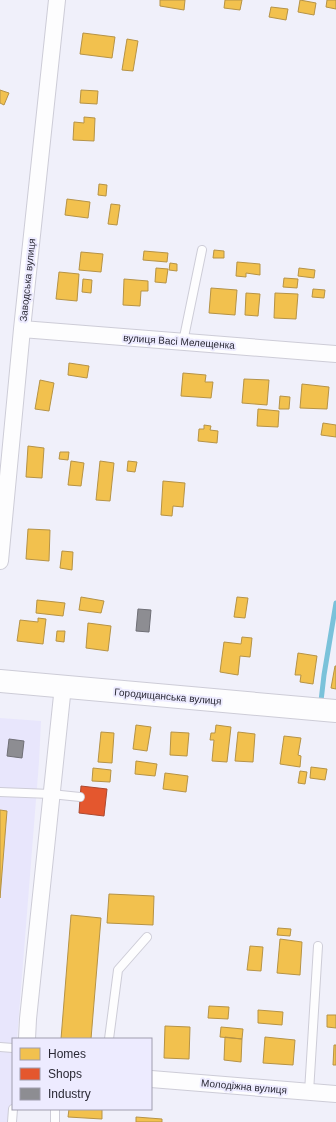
<svg xmlns="http://www.w3.org/2000/svg" width="336" height="1122" font-family="Arial,sans-serif">
<style>
.built{fill:#e8e6fc}
.homes{fill:#f2c14e;stroke:#b69346}
.shops{fill:#e4572e;stroke:#ac4930}
.industry{fill:#8d8d92;stroke:#6f6f76}
.lines{fill:none;stroke-linecap:round;stroke-linejoin:round}
.stream{stroke:#7ac2da;stroke-width:5}
.lane-casing{stroke:#cdccd7;stroke-width:10}
.street-casing{stroke:#cdccd7;stroke-width:18}
.secondary-casing{stroke:#cdccd7;stroke-width:24}
.lane{stroke:#fdfdfe;stroke-width:8}
.street{stroke:#fdfdfe;stroke-width:16}
.secondary{stroke:#fdfdfe;stroke-width:22}
.labels{text-anchor:middle;stroke-width:4;stroke-linejoin:round;paint-order:stroke}
.street-label{font-size:10px;fill:#2a2935;stroke:#edebff}
</style>
<rect width="100%" height="100%" fill="#f0f0fa"/>
<path class="built" d="M0 718 41 721 39 762 17 1039H13L12 1122H0Z"/>
<path class="homes" d="M160 0H185L184 10 160 6Z
M225 0H242L240 10 224 8Z
M300 0 316 3 314 15 298 12Z
M327 0H336V9L326 7Z
M271 7 288 9 286 20 269 17Z
M83 33 115 37 112 58 80 54Z
M127 39 138 41 133 71 122 70Z
M0 90 9 93 4 105 0 103Z
M81 90 98 91 97 104 80 103Z
M84 117 95 118 94 141 73 140 74 122 84 123Z
M99 184 107 185 106 196 98 195Z
M67 199 90 202 88 218 65 215Z
M111 204 120 205 117 225 108 224Z
M214 250 224 251V258H213Z
M144 251 168 253 167 262 143 260Z
M81 252 103 254 101 272 79 270Z
M237 262 260 264V275L246 273V277L236 276Z
M170 263 177 264V271L169 270Z
M156 268 168 269 166 283 155 282Z
M299 268 315 270 314 278 298 276Z
M59 272 79 274 77 301 56 299Z
M284 278 298 279 297 288 283 287Z
M83 279 92 280 91 293 82 292Z
M124 279 148 281V291H141L140 306 123 305Z
M211 288 237 290 235 315 209 313Z
M313 289 325 290 324 298 312 297Z
M246 293 260 294 258 316 245 315Z
M275 293 298 294 296 319 274 318Z
M69 363 89 366 87 378 68 375Z
M183 373 206 375 205 382H213L211 398 181 396Z
M244 379 269 380 267 405 242 403Z
M40 380 54 383 49 411 35 409Z
M302 384 329 387 327 409 300 408Z
M280 396 290 397 289 409H279Z
M258 409 279 411 278 427 257 426Z
M323 423 336 425V437L321 435Z
M204 425 211 426 210 430 218 431 217 443 198 441 199 429H204Z
M28 446 44 448 42 478 26 477Z
M60 452H69L68 460 59 459Z
M71 461 84 463 81 486 68 485Z
M100 461 114 463 110 501 96 500Z
M128 461 137 462 135 472 127 471Z
M163 481 185 483 183 507 173 506 172 516 161 515Z
M28 529 50 530 49 561 26 559Z
M62 551 73 552 72 570 60 568Z
M81 597 104 601 101 613 79 610Z
M237 597 248 598 245 618 234 617Z
M37 600 65 603 63 616 36 613Z
M38 618 46 619 43 644 17 641 20 620 38 622Z
M88 623 111 626 108 651 86 648Z
M57 631H65L64 642 56 641Z
M242 637 252 638 250 657 240 656 238 675 220 672 224 642 241 644Z
M298 653 317 656 313 684 300 682 301 675H295Z
M335 666H336V689L331 688Z
M136 725 151 727 147 751 133 749Z
M216 725 231 727 227 762 212 761 214 740H210L211 733H215Z
M101 732 114 733 112 763 98 762Z
M171 732 189 733 187 756 170 755Z
M238 732 255 734 253 762 235 761Z
M284 736 301 738 298 755 301 756 300 767 280 764Z
M136 761 157 764 155 776 135 774Z
M311 767 327 769 325 780 310 778Z
M93 768 111 770 110 782 92 781Z
M300 771 307 772 305 784 298 783Z
M165 773 188 776 186 792 163 789Z
M0 810 7 811 0 898Z
M109 894 154 896 153 925 107 923Z
M71 915 101 918 91 1039H61Z
M278 928 291 929 290 936 277 935Z
M280 939 302 942 300 975 277 973Z
M250 946 263 947 261 971 247 970Z
M209 1006 229 1007 228 1019 208 1018Z
M258 1010 283 1012 282 1025 258 1023Z
M327 1015H336V1028L327 1027Z
M165 1026 190 1027 189 1059 164 1058Z
M221 1027 243 1029 242 1039 220 1037Z
M225 1037 242 1039 241 1062 224 1060Z
M265 1037 295 1040 293 1065 263 1063Z
M334 1045H336V1065H333Z
M69 1109H102V1119L68 1117Z
M136 1117 162 1119V1122H136Z"/>
<path class="shops" d="M81 786 107 789 104 816 79 813Z"/>
<path class="industry" d="M138 609 151 610 149 632 136 631Z
M9 739 24 741 22 758 7 756Z"/>
<g class="lines">
<path class="stream" d="M321 701 324 675 336 603"/>
<defs>
<path id="lane" d="M183 342 202 250
M0 792 51 794 80 797
M109 1039 118 970 147 937
M0 1047 13 1048
M309 1092 318 946
M55 1109V1122
M12 1122 13 1109"/>
<path id="street" d="M22 329 336 354
M0 561 22 329 57 0
M27 1039 28 1019 63 686
M151 1079 336 1094"/>
<path id="secondary" d="M0 681 336 711"/>
</defs>
<use href="#lane" class="lane-casing"/>
<use href="#street" class="street-casing"/>
<use href="#secondary" class="secondary-casing"/>
<use href="#lane" class="lane"/>
<use href="#street" class="street"/>
<use href="#secondary" class="secondary"/>
</g>
<g class="labels">
<g class="street-label">
<text transform="translate(27 280) rotate(-84)" y="4">Заводська вулиця</text>
<text transform="translate(179 341) rotate(4)" y="4">вулиця Васі Мелещенка</text>
<text transform="translate(168 696) rotate(5)" y="4">Городищанська вулиця</text>
<text transform="translate(244 1086) rotate(5)" y="4">Молодіжна вулиця</text>
</g>
</g>
<rect x="12" y="1038" width="140" height="72" fill="#edebff" stroke="#9f9dae"/>
<rect x="20" y="1048" width="20" height="12" fill="#f2c14e" stroke="#9f9dae"/>
<text x="48" y="1058" font-size="12" fill="#2a2935">Homes</text>
<rect x="20" y="1068" width="20" height="12" fill="#e4572e" stroke="#9f9dae"/>
<text x="48" y="1078" font-size="12" fill="#2a2935">Shops</text>
<rect x="20" y="1088" width="20" height="12" fill="#8d8d92" stroke="#9f9dae"/>
<text x="48" y="1098" font-size="12" fill="#2a2935">Industry</text>
</svg>
